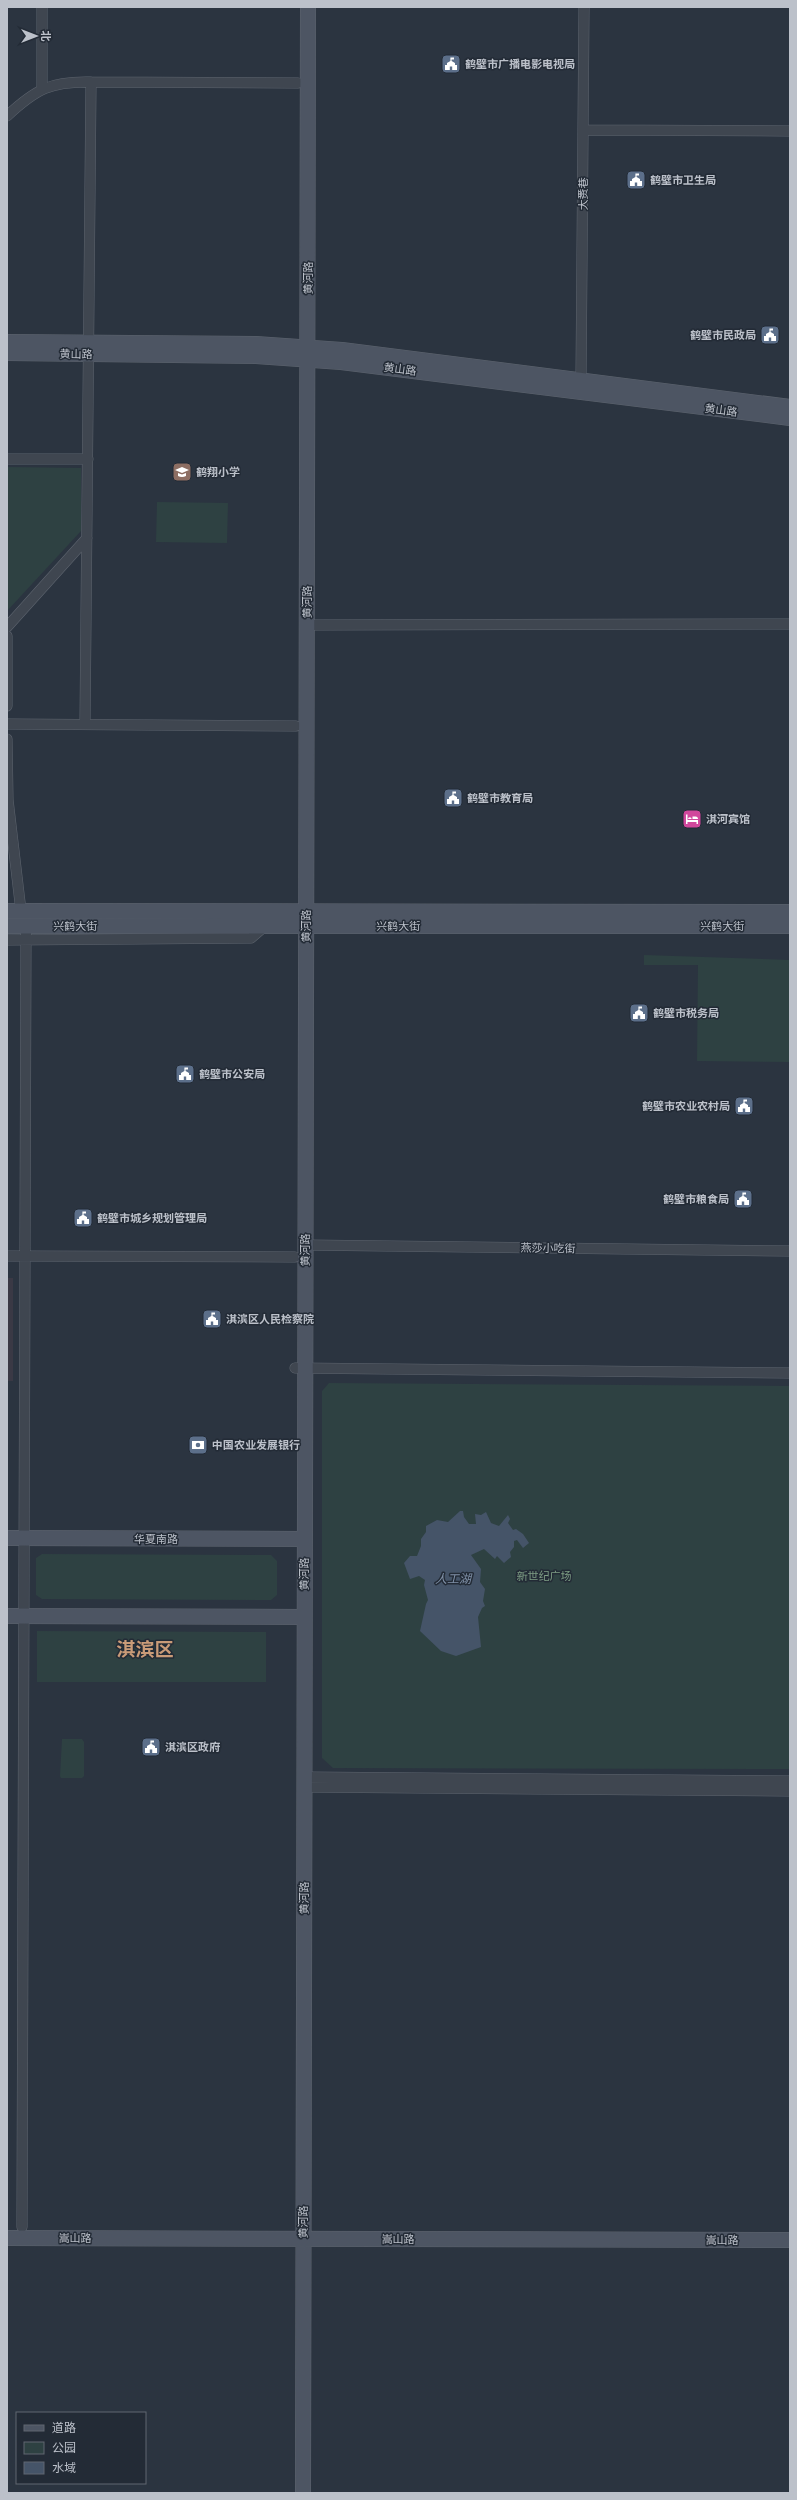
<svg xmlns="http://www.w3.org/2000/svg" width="797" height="2500" font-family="Lato,'Noto Sans SC',sans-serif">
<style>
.medical{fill:#3a3945}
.green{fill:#2e4142}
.water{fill:#455468}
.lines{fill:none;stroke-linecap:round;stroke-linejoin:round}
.street-casing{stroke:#5d646e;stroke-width:11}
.secondary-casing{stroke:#5d646e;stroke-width:16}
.street{stroke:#3f4650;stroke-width:10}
.secondary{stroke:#4d5563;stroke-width:15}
.labels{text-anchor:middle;stroke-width:3;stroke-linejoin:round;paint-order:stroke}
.poi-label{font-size:11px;font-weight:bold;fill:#bcc1ca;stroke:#232b36;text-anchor:start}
.street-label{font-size:11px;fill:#bcc1ca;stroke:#232b36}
.park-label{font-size:11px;fill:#7d9d84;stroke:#232b36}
.water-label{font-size:12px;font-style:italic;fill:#8192a9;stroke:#232b36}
.town-label{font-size:19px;font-weight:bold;fill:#c99b78;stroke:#232b36}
</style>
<rect width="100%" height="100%" fill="#2b3440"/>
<path class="medical" d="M7 1278H13V1381H7Z"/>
<path class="green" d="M7 467 81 468V531L7 611Z
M157 502 228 503 227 543 156 542Z
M644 955 790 960V1062L697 1061 698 965H644Z
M329 1383 790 1386V1769L333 1768 322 1758V1391Z
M42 1554 271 1555 277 1561V1595L271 1600 42 1599 36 1595V1558Z
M37 1631 266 1632V1682H37Z
M62 1739H82L84 1742V1776L82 1778H61L60 1776Z"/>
<path class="water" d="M460 1511H463L464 1517 469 1524H476L475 1514 481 1515 486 1512 491 1523 499 1526 508 1515 510 1519 508 1523 513 1530 516 1529 523 1534 529 1543 523 1548 517 1540 514 1541V1547L510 1552 511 1557 504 1563 497 1556 495 1559 484 1549 471 1555 481 1569 480 1582 485 1589 483 1601 485 1606 482 1608 478 1617 481 1647 456 1656 441 1651 420 1631 426 1604 428 1600 424 1585 425 1580 419 1576 410 1579 404 1563 410 1556H417L421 1546V1539L426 1532V1526L437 1520 448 1522Z"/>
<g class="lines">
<defs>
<path id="street" d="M42 7V89
M7 116C36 89 51 81 91 82
M583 130 790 131
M581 380 584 7
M7 459H88
M307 625 790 624
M7 627 87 538
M7 636V706
M7 724 296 726
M85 724 91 82 298 83
M7 739 8 800 21 911
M7 940 251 938 265 926
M305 1245 790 1251
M7 1256 295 1257
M295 1368 790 1373
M304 1777 790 1781
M304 1787 790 1791
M22 2227 26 926"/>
<path id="secondary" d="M7 342 256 344 342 350 790 407
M7 353 256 356 341 362 790 418
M7 911 790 912
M7 926H790
M7 1538 305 1539
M7 1616 304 1617
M7 2238 790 2240
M303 2493 308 7"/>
</defs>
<use href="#street" class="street-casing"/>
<use href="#secondary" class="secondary-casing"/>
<use href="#street" class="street"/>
<use href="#secondary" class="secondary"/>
</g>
<defs>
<symbol id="civic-square" viewBox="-11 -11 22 22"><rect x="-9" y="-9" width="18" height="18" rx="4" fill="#5c6f8a" stroke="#232b36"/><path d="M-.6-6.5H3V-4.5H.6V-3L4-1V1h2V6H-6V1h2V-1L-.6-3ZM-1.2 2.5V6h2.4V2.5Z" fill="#fff"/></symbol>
<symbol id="school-square" viewBox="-11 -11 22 22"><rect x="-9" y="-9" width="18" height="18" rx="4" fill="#8d6e63" stroke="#232b36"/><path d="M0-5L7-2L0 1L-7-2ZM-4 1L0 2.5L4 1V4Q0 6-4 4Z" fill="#fff"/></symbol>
<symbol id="hotel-square" viewBox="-11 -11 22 22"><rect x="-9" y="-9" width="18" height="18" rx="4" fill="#d1479c" stroke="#232b36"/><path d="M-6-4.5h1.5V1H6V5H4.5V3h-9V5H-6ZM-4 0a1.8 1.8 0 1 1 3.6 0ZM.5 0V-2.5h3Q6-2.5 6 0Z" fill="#fff"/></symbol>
<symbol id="bank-square" viewBox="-11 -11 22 22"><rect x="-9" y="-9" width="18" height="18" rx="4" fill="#5c6f8a" stroke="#232b36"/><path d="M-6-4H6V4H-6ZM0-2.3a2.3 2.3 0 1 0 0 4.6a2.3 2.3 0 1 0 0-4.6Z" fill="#fff"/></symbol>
</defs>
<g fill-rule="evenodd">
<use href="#civic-square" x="440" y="53" width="22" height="22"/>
<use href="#civic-square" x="625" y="169" width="22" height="22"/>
<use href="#civic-square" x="759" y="324" width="22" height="22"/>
<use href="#school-square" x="171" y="461" width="22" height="22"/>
<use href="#civic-square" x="442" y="787" width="22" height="22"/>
<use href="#hotel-square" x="681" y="808" width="22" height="22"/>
<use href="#civic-square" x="628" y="1002" width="22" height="22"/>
<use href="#civic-square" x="174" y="1063" width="22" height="22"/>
<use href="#civic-square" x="733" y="1095" width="22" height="22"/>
<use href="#civic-square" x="732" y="1188" width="22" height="22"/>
<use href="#civic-square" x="72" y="1207" width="22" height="22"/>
<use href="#civic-square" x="201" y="1308" width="22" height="22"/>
<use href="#bank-square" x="187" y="1434" width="22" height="22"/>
<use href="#civic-square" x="140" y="1736" width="22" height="22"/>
</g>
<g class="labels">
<g class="poi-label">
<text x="465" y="68">鹤壁市广播电影电视局</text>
<text x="650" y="184">鹤壁市卫生局</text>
<text x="756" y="339" text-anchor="end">鹤壁市民政局</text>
<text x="196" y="476">鹤翔小学</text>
<text x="467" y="802">鹤壁市教育局</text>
<text x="706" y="823">淇河宾馆</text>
<text x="653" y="1017">鹤壁市税务局</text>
<text x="199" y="1078">鹤壁市公安局</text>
<text x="730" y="1110" text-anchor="end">鹤壁市农业农村局</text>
<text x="729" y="1203" text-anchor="end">鹤壁市粮食局</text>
<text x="97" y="1222">鹤壁市城乡规划管理局</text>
<text x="226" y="1323">淇滨区人民检察院</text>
<text x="212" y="1449">中国农业发展银行</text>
<text x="165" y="1751">淇滨区政府</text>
</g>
<g class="street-label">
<text transform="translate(583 194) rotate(-90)" y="4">大赉巷</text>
<text transform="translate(308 278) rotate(-90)" y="4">黄河路</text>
<text transform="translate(76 354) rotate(1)" y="4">黄山路</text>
<text transform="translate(400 369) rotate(7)" y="4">黄山路</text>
<text transform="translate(721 410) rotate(7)" y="4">黄山路</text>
<text transform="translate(307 602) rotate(-90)" y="4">黄河路</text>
<text x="75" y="930">兴鹤大街</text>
<text transform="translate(306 926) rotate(-90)" y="4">黄河路</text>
<text x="398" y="930">兴鹤大街</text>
<text x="722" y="930">兴鹤大街</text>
<text transform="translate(548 1248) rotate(1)" y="4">燕莎小吃街</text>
<text transform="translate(305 1250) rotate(-90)" y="4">黄河路</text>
<text x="156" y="1543">华夏南路</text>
<text transform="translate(304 1574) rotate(-90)" y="4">黄河路</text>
<text transform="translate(304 1898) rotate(-90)" y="4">黄河路</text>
<text transform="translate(303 2222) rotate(-90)" y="4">黄河路</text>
<text x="75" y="2242">嵩山路</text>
<text x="398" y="2243">嵩山路</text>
<text x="722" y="2244">嵩山路</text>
</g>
<g class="park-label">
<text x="544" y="1580">新世纪广场</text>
</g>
<g class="water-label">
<text x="453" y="1583">人工湖</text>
</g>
<g class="town-label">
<text x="145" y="1656">淇滨区</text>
</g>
</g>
<rect width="797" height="2500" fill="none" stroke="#bcc1ca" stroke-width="16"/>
<rect x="16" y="2412" width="130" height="72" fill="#232b36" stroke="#606771"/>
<rect x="24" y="2425" width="20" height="6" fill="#4d5563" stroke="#606771"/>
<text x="52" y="2432" font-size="12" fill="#bcc1ca">道路</text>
<rect x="24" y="2442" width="20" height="12" fill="#2e4142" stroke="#606771"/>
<text x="52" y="2452" font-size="12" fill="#bcc1ca">公园</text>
<rect x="24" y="2462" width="20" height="12" fill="#455468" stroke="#606771"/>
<text x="52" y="2472" font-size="12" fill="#bcc1ca">水域</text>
<g transform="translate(36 36) rotate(90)" stroke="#232b36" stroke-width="3" paint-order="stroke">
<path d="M0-3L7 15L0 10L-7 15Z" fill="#bcc1ca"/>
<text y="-6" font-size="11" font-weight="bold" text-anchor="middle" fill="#bcc1ca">北</text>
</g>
</svg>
